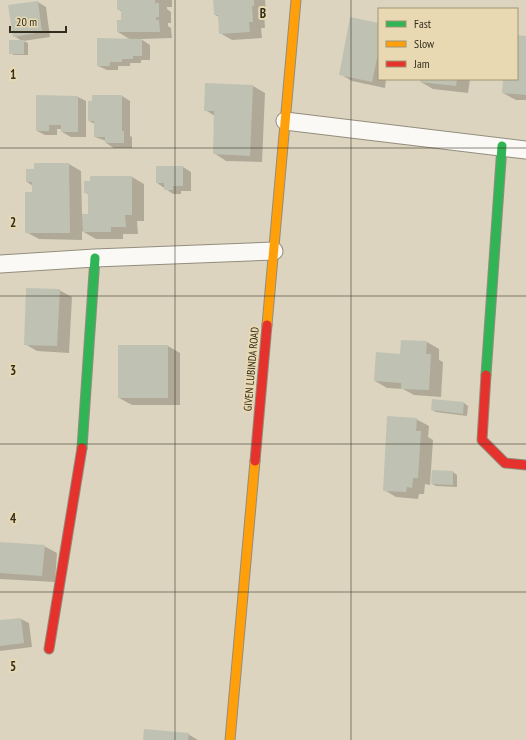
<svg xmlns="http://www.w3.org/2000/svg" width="526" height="740" font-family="'PT Sans Narrow',sans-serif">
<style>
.shadow{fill:#0003}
.building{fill:#bfc2b3}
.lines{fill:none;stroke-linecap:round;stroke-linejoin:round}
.street-casing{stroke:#938d7d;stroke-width:19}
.fast-casing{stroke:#938d7d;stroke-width:11}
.slow-casing{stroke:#938d7d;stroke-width:11}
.jam-casing{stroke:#938d7d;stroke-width:11}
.street{stroke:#faf9f5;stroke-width:17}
.fast{stroke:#30b455;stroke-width:9}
.slow{stroke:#ff9f0a;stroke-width:9}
.jam{stroke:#e5322d;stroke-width:9}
.grid{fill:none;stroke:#342e1f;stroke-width:1;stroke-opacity:0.55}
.labels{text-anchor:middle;stroke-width:4;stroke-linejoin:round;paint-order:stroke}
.street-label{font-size:11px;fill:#342e1f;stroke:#e9d9b2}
.grid-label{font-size:13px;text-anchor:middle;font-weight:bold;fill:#342e1f;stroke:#e9d9b2;stroke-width:4;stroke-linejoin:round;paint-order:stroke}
</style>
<rect width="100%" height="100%" fill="#dcd4bf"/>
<path class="shadow" d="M118 0H172V7H167V9L171 12V23H168V26L171 28 172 38 141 39 150 45V60H141V63H130V66H118V70H107L98 66 131 40 118 32 122 21V12L118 9Z
M214 0H265L266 12H264L265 28H261L262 38 232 40 220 33 219 17 215 15Z
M38 2 46 7 50 37 23 41 28 43V55H14L10 53 22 41 14 36Z
M379 24V79H386L385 88 352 81 340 74Z
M517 36 526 37V100H516L503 93 504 79H517Z
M421 79H470L468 93 433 89 421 82Z
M253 86 265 93 262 162 226 161 214 153 215 116 205 110Z
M122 96 130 101V136L132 137V148H114L106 143V141L95 137V124L89 121Z
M78 97 86 101V137H71L62 132V129H57V135H45L37 131Z
M69 164 81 171 82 215H89V195L85 192 132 177 144 184V221H137L138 234H123V239H96L82 231V240L39 239 26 232 33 193V186L27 182 35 170Z
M183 167 191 172V191H181V194H173L157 183Z
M59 290 72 297 69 353 37 351 25 344Z
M402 341 427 342 439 349V360L443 362 441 397 414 395 403 389 387 388 375 381 401 355Z
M119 346H168L180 353V405H132L119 398Z
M433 400 464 403 468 406 467 416 436 412 432 410Z
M416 419 429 426 428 437 433 440 430 485 425 484 424 494H419L418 499 396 497 384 490Z
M433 472H453L457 475V487L436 486 432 484Z
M0 543 44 546 57 553 55 582 0 579Z
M21 619 29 623 32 647 0 651V621Z
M188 734 198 740H144Z"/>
<path class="building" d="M117 0H155V3H159V17H156V20H159L160 32H117V20H121V10H117Z
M213 0H254V6H252L253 22H249L250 32 219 34 218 15H214Z
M38 1 42 32 13 37 8 5Z
M350 17 379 23V49L372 82 339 75Z
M517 35 526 36V95L502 93 503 79H517Z
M97 38 142 39V56H133V59H122V62H110V66H97Z
M9 40H24V54H9Z
M420 79H457L456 86 420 82Z
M205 83 253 85 250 156 213 154 214 111H204Z
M36 95 78 96V132H61V125H49V131H36Z
M92 95H122V131H124V143H105V137H94V121H88V101H92Z
M34 163H69L70 233H25V192H32V182H26V169H34Z
M156 166H183V186H173V190H164V183H156Z
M90 176H132V215H125L126 227H111V232H83L82 214H88V193H84V181H90Z
M26 288 60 289 57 346 24 345Z
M401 340 427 341 426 354H431L429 390 401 389V383L374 381 376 352 400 354Z
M118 345H168V398H118Z
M432 399 464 402 463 414 431 410Z
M387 416 417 418 416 431H421L418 478H413L412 488 407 487 406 492 383 491Z
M432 470 453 471V485L431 484Z
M0 542 45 545 42 576 0 573Z
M21 618 24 643 0 646V620Z
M144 729 189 733 188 740H143Z"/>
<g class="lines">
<defs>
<path id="street" d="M285 121 526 150
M0 264 95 258 274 251"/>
<path id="fast" d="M486 375 502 146
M82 448 95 258"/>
<path id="slow" d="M267 325 296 0
M230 740 255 461"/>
<path id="jam" d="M486 375 482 440 505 463 526 465
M255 461 267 325
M49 649 82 448"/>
</defs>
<use href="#street" class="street-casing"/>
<use href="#fast" class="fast-casing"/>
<use href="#slow" class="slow-casing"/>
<use href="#jam" class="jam-casing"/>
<use href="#street" class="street"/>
<use href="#fast" class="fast"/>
<use href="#slow" class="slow"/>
<use href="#jam" class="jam"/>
</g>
<path class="grid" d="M175 0V740M351 0V740M0 148H526M0 296H526M0 444H526M0 592H526"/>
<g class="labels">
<g class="street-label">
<text transform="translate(251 369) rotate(-85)" y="4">GIVEN LUBINDA ROAD</text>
</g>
</g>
<g class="grid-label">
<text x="263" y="18">B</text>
<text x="13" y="79">1</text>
<text x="13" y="227">2</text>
<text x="13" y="375">3</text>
<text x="13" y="523">4</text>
<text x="13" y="671">5</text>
</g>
<rect x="378" y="8" width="140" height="72" fill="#e9d9b2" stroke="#a19577"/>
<rect x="386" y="21" width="20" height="6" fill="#30b455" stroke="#a19577"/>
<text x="414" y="28" font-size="12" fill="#342e1f">Fast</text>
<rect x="386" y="41" width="20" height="6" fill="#ff9f0a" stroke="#a19577"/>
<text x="414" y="48" font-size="12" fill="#342e1f">Slow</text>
<rect x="386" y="61" width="20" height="6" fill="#e5322d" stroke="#a19577"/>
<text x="414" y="68" font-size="12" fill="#342e1f">Jam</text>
<path d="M10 26v6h56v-6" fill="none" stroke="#342e1f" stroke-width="2"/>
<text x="16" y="26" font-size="12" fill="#342e1f" stroke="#e9d9b2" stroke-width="3" paint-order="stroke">20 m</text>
</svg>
